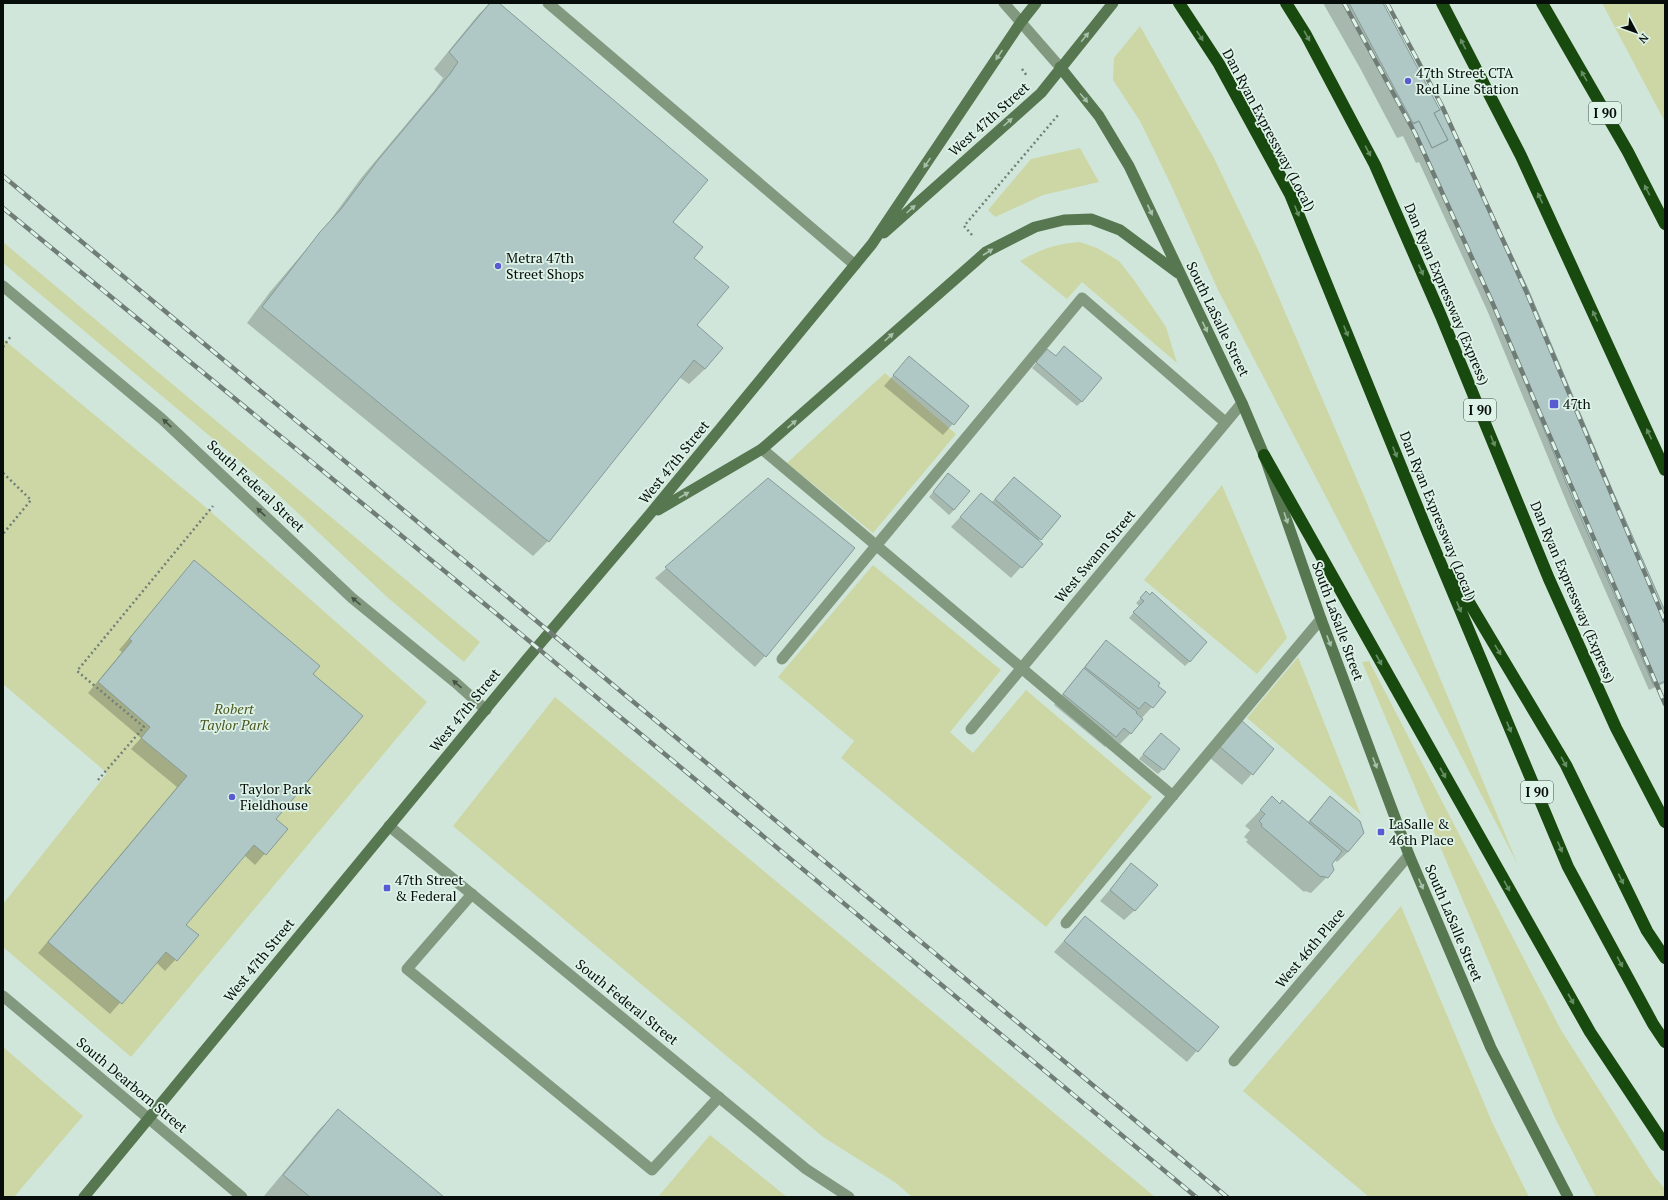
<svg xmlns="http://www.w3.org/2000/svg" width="1668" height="1200" font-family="'PT Serif',serif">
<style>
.green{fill:#ccd7a5}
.shadow{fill:#0003}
.building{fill:#b0c8c5;stroke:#849b98}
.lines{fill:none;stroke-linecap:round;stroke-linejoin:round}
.path{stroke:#717f78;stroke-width:2.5;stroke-dasharray:2 3;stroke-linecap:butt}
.service{stroke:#83997f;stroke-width:11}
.minor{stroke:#83997f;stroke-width:11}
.tertiary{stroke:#83997f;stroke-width:11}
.secondary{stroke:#577750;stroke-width:11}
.motorway{stroke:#18490e;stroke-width:12}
.rail-casing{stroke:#6f7d76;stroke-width:4.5}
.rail{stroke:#def3e8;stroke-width:3;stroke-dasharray:9;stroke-linecap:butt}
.oneway{fill:#678d65}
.oneway2{fill:#a8c1ab}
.oneway3{fill:#445344}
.poi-dot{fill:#585bd2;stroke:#def3e8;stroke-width:1.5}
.labels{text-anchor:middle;stroke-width:3.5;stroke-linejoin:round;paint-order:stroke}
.shield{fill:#def3e8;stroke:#47524d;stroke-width:1}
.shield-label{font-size:13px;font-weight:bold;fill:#060d0a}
.poi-label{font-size:14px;fill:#060d0a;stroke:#def3e8;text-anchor:start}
.street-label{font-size:14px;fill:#060d0a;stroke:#def3e8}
.park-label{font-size:14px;font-style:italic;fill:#4c561e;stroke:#def3e8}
</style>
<rect width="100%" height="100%" fill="#d1e6db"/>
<path class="green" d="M1602 3H1665V122Z
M1140 26 1213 156 1261 256 1364 496 1518 865 1218 290 1171 185 1140 121 1113 80 1114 58Z
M1080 148 1099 182 1043 195 995 217 988 210 1031 159Z
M3 242 480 642 464 662 387 597 267 484 3 263Z
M1080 242 1097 248 1119 261 1134 280 1166 327 1177 363 1082 282 1067 299 1020 261C1042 249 1054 244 1080 242Z
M3 339 203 505 427 702 131 1057 3 947V904L107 773 3 684Z
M885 373 956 434 873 533 787 463Z
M1222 485 1287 638 1257 674 1144 580Z
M873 565 1001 670 950 732 973 753 1026 690 1152 797 1046 927 841 758 854 741 778 677Z
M1298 657 1361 815 1247 718Z
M1369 661 1561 1030 1654 1176 1665 1189V1197H1596L1555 1118 1362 662Z
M555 697 1155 1197H912L896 1183 823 1137 453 826Z
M1401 906 1492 1122 1529 1197H1369L1243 1091Z
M3 1047 83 1116 14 1197H3Z
M710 1135 787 1197H658Z"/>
<path class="shadow" d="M490 3H498L672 222 693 258 695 325 705 369 689 384 679 377 548 541 533 556 247 323 270 292 326 226 362 177 434 91 443 78 434 69 478 15Z
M1323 3H1381L1610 488 1665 613V683L1649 690 1569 508 1487 310 1419 162 1416 163 1403 136 1397 138 1360 68Z
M1064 347 1082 401 1077 406 1032 368 1042 356 1055 357Z
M909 357 968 407 943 435 884 386Z
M948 474 954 510 949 515 929 497Z
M1014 478 1060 516 1038 541 1021 567 1011 578 951 527 981 494 991 503Z
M769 479 853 548 765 656 755 667 655 578Z
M194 562 312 674 275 819 286 829 255 865 244 855 185 925 198 935 165 971 156 962 110 1014 38 953 177 787 131 749 141 738 88 693 122 652 119 650Z
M1146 593 1190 661 1185 666 1129 618 1139 606 1136 603Z
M1106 642 1157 686 1152 707 1141 719H1142L1130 734 1120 744 1113 738 1105 747 1054 705 1096 652Z
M1231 733 1273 750 1242 785 1210 758Z
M1156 739 1163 769 1158 774 1139 759Z
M1330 797 1348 852 1337 862 1334 859 1331 863 1327 877 1311 893 1305 891 1304 892 1246 842 1248 840 1244 837 1250 830 1245 826 1272 798 1279 805 1307 823Z
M1131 865 1135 910 1124 920 1100 901Z
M1085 917 1218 1027 1187 1062 1054 952Z
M338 1110 442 1197 264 1196 318 1131Z"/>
<path class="building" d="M490 3H499L708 180 673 222 703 247 694 258 729 287 697 325 723 348 705 369 694 360 549 542 262 307 320 232 341 209 378 160 450 74 458 62 449 52Z
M1349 3H1383L1440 110 1434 113 1448 140 1432 148 1419 121 1413 123Z
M1443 108 1528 289 1611 487 1665 611V681L1654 686 1574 502 1492 304 1410 126 1419 121 1432 148 1448 140 1434 113Z
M1064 346 1102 378 1082 402 1036 362 1047 349 1056 356Z
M909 356 969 406 954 425 893 375Z
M948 473 970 491 954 510 933 492Z
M1014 477 1061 516 1041 540 995 499Z
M768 478 855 548 766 657 665 567Z
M981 493 1043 544 1022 568 960 517Z
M194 560 320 666 313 674 363 716 276 819 288 829 266 855 254 845 186 925 199 935 177 961 166 952 122 1004 48 942 187 776 141 738 150 727 98 682 132 641 129 639Z
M1146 591 1150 595 1152 592 1207 642 1190 662 1133 612 1144 601 1140 598Z
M1106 640 1160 683 1158 686 1166 692 1153 708 1145 702 1139 709 1085 667Z
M1084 668 1137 712 1136 713 1143 719 1131 734 1124 728 1116 737 1063 694Z
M1242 721 1274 749 1253 775 1220 747Z
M1161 733 1180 749 1164 770 1143 754Z
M1272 796 1280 804 1282 800 1342 851 1332 864 1334 870 1328 878 1322 876 1321 877 1261 826 1262 824 1259 821 1265 814 1260 810Z
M1330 796 1360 821 1364 833 1348 852 1310 821Z
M1131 863 1158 885 1135 911 1110 890Z
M1085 916 1219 1027 1198 1052 1064 941Z
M338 1109 444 1197H310L283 1175Z"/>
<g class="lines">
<path class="path" d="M1022 69 1027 76
M972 235 964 226 1059 114
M3 347 11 336
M3 473 31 500 3 534
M98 780 144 727 77 671 213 506"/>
<path class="service" d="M548 3 855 265
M762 449 1173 796
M782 659 1082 298 1225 422
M472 894 407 969 652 1170 719 1097
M1066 923 1321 619"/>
<path class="minor" d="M3 286 162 419 352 598 456 683 486 710
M971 729 1242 403
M389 826 806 1169 849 1197
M3 996 242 1197
M1234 1061 1409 855"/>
<path class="tertiary" d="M1004 3 1060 67"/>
<path class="secondary" d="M1060 67 1099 116 1129 166 1242 403 1264 455 1321 619 1409 855 1491 1048 1568 1197
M884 233 1041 93 1113 3
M658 510 762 449 986 252 1035 227 1064 220 1091 219 1120 230 1178 273
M84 1197 527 659 650 514 872 244 1021 22 1036 3"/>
<path class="motorway" d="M1179 3 1219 64 1290 194 1428 533 1568 867 1653 1024 1665 1042
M1286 3 1306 35 1375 165 1441 316 1549 579 1616 728 1665 822
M1442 3 1521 156 1665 470
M1542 3 1628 152 1665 224
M1264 455 1590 1032 1665 1145
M1451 572 1566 765 1647 931 1665 958"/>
<defs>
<path id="rail" d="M1344 3 1415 133 1493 304 1665 704
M1387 3 1442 106 1526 291 1665 621
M3 176 1227 1197
M3 208 498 615 1196 1197"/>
</defs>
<use href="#rail" class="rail-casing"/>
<use href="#rail" class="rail"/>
</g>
<defs><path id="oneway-solid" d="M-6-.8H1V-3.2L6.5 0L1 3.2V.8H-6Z"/></defs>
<g class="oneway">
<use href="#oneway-solid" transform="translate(1200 36) rotate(57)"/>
<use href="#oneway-solid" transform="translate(1307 36) rotate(61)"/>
<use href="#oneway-solid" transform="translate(1463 44) rotate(-117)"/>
<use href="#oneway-solid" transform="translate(1584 76) rotate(-120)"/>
<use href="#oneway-solid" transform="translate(1368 151) rotate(62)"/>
<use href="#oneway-solid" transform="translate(1647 190) rotate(-117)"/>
<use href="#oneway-solid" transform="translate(1540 198) rotate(-115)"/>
<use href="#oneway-solid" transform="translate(1297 211) rotate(68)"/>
<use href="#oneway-solid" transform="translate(1421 270) rotate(66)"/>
<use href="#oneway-solid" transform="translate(1595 316) rotate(-115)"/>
<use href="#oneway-solid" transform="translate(1346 331) rotate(68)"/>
<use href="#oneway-solid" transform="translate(1649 434) rotate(-115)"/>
<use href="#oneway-solid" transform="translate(1493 441) rotate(68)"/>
<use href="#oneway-solid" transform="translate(1395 452) rotate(68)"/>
<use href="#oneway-solid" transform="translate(1459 607) rotate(67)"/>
<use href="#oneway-solid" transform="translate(1498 650) rotate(59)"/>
<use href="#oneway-solid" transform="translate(1379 660) rotate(61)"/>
<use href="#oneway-solid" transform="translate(1509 727) rotate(67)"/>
<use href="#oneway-solid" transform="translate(1564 762) rotate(61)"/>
<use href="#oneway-solid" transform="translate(1443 773) rotate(61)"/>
<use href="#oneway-solid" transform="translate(1560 847) rotate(67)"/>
<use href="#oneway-solid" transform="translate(1621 879) rotate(64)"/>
<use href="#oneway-solid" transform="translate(1507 886) rotate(61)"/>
<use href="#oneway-solid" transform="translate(1620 962) rotate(62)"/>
<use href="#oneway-solid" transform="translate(1571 999) rotate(61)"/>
</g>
<g class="oneway2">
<use href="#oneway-solid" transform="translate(1085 37) rotate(-51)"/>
<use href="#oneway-solid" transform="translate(999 55) rotate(124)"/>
<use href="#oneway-solid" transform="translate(1084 98) rotate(50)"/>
<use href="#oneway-solid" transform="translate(1008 122) rotate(-42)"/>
<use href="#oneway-solid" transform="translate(927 163) rotate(124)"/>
<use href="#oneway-solid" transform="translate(911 209) rotate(-42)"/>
<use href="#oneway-solid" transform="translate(1150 210) rotate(65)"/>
<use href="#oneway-solid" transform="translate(988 252) rotate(-33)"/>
<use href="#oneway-solid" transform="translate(1205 327) rotate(64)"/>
<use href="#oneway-solid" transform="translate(889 337) rotate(-42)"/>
<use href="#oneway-solid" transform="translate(792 424) rotate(-41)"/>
<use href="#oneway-solid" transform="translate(684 495) rotate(-30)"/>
<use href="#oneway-solid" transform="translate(1286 518) rotate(71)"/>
<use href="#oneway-solid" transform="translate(1329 641) rotate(69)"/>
<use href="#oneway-solid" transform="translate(1375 763) rotate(69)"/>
<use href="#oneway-solid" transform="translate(1421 884) rotate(67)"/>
</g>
<g class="oneway3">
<use href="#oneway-solid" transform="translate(167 423) rotate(-137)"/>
<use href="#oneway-solid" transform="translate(261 512) rotate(-137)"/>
<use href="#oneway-solid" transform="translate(356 601) rotate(-140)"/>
<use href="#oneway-solid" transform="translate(457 684) rotate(-139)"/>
</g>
<g class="poi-dot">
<circle cx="1408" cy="81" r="4"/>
<circle cx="498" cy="266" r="4"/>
<rect x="1549" y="399" width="10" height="10" rx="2"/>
<circle cx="232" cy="797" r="4"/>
<rect x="1377" y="828" width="8" height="8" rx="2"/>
<rect x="383" y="884" width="8" height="8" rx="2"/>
</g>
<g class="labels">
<g class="shield">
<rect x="1589" y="102" width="32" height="22" rx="3"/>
<rect x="1464" y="399" width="32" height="22" rx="3"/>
<rect x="1521" y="781" width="32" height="22" rx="3"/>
</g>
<g class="shield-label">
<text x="1605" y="118">I 90</text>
<text x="1480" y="415">I 90</text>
<text x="1537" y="797">I 90</text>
</g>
<g class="poi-label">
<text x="1416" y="78">47th Street CTA<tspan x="1416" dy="16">Red Line Station</tspan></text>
<text x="506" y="263">Metra 47th<tspan x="506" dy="16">Street Shops</tspan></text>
<text x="1563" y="409">47th</text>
<text x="240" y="794">Taylor Park<tspan x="240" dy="16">Fieldhouse</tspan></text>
<text x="1389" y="829">LaSalle &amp;<tspan x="1389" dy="16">46th Place</tspan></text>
<text x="395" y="885">47th Street<tspan x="395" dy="16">&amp; Federal</tspan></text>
</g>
<g class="street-label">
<text transform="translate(989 119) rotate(-42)" y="5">West 47th Street</text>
<text transform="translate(1269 130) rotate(62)" y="5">Dan Ryan Expressway (Local)</text>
<text transform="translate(1447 294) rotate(67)" y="5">Dan Ryan Expressway (Express)</text>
<text transform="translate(1218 319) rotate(64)" y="5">South LaSalle Street</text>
<text transform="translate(674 462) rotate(-51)" y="5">West 47th Street</text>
<text transform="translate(256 486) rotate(43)" y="5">South Federal Street</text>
<text transform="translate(1438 516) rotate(68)" y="5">Dan Ryan Expressway (Local)</text>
<text transform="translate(1095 556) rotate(-50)" y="5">West Swann Street</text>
<text transform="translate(1573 592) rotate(67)" y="5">Dan Ryan Expressway (Express)</text>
<text transform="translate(1338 621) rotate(70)" y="5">South LaSalle Street</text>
<text transform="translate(465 710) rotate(-51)" y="5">West 47th Street</text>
<text transform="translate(1454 923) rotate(67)" y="5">South LaSalle Street</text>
<text transform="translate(1310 948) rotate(-50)" y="5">West 46th Place</text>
<text transform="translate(259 960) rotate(-51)" y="5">West 47th Street</text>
<text transform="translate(627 1002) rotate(39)" y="5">South Federal Street</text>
<text transform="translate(132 1085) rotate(40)" y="5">South Dearborn Street</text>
</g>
<g class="park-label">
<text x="234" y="714">Robert<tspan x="234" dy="16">Taylor Park</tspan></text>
</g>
</g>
<rect width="1668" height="1200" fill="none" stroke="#060d0a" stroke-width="8"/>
<g transform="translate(1636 32) rotate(131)" stroke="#def3e8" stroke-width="3" paint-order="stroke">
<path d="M0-3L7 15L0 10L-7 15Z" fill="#060d0a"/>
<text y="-6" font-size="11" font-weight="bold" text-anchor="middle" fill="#060d0a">N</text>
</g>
</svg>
